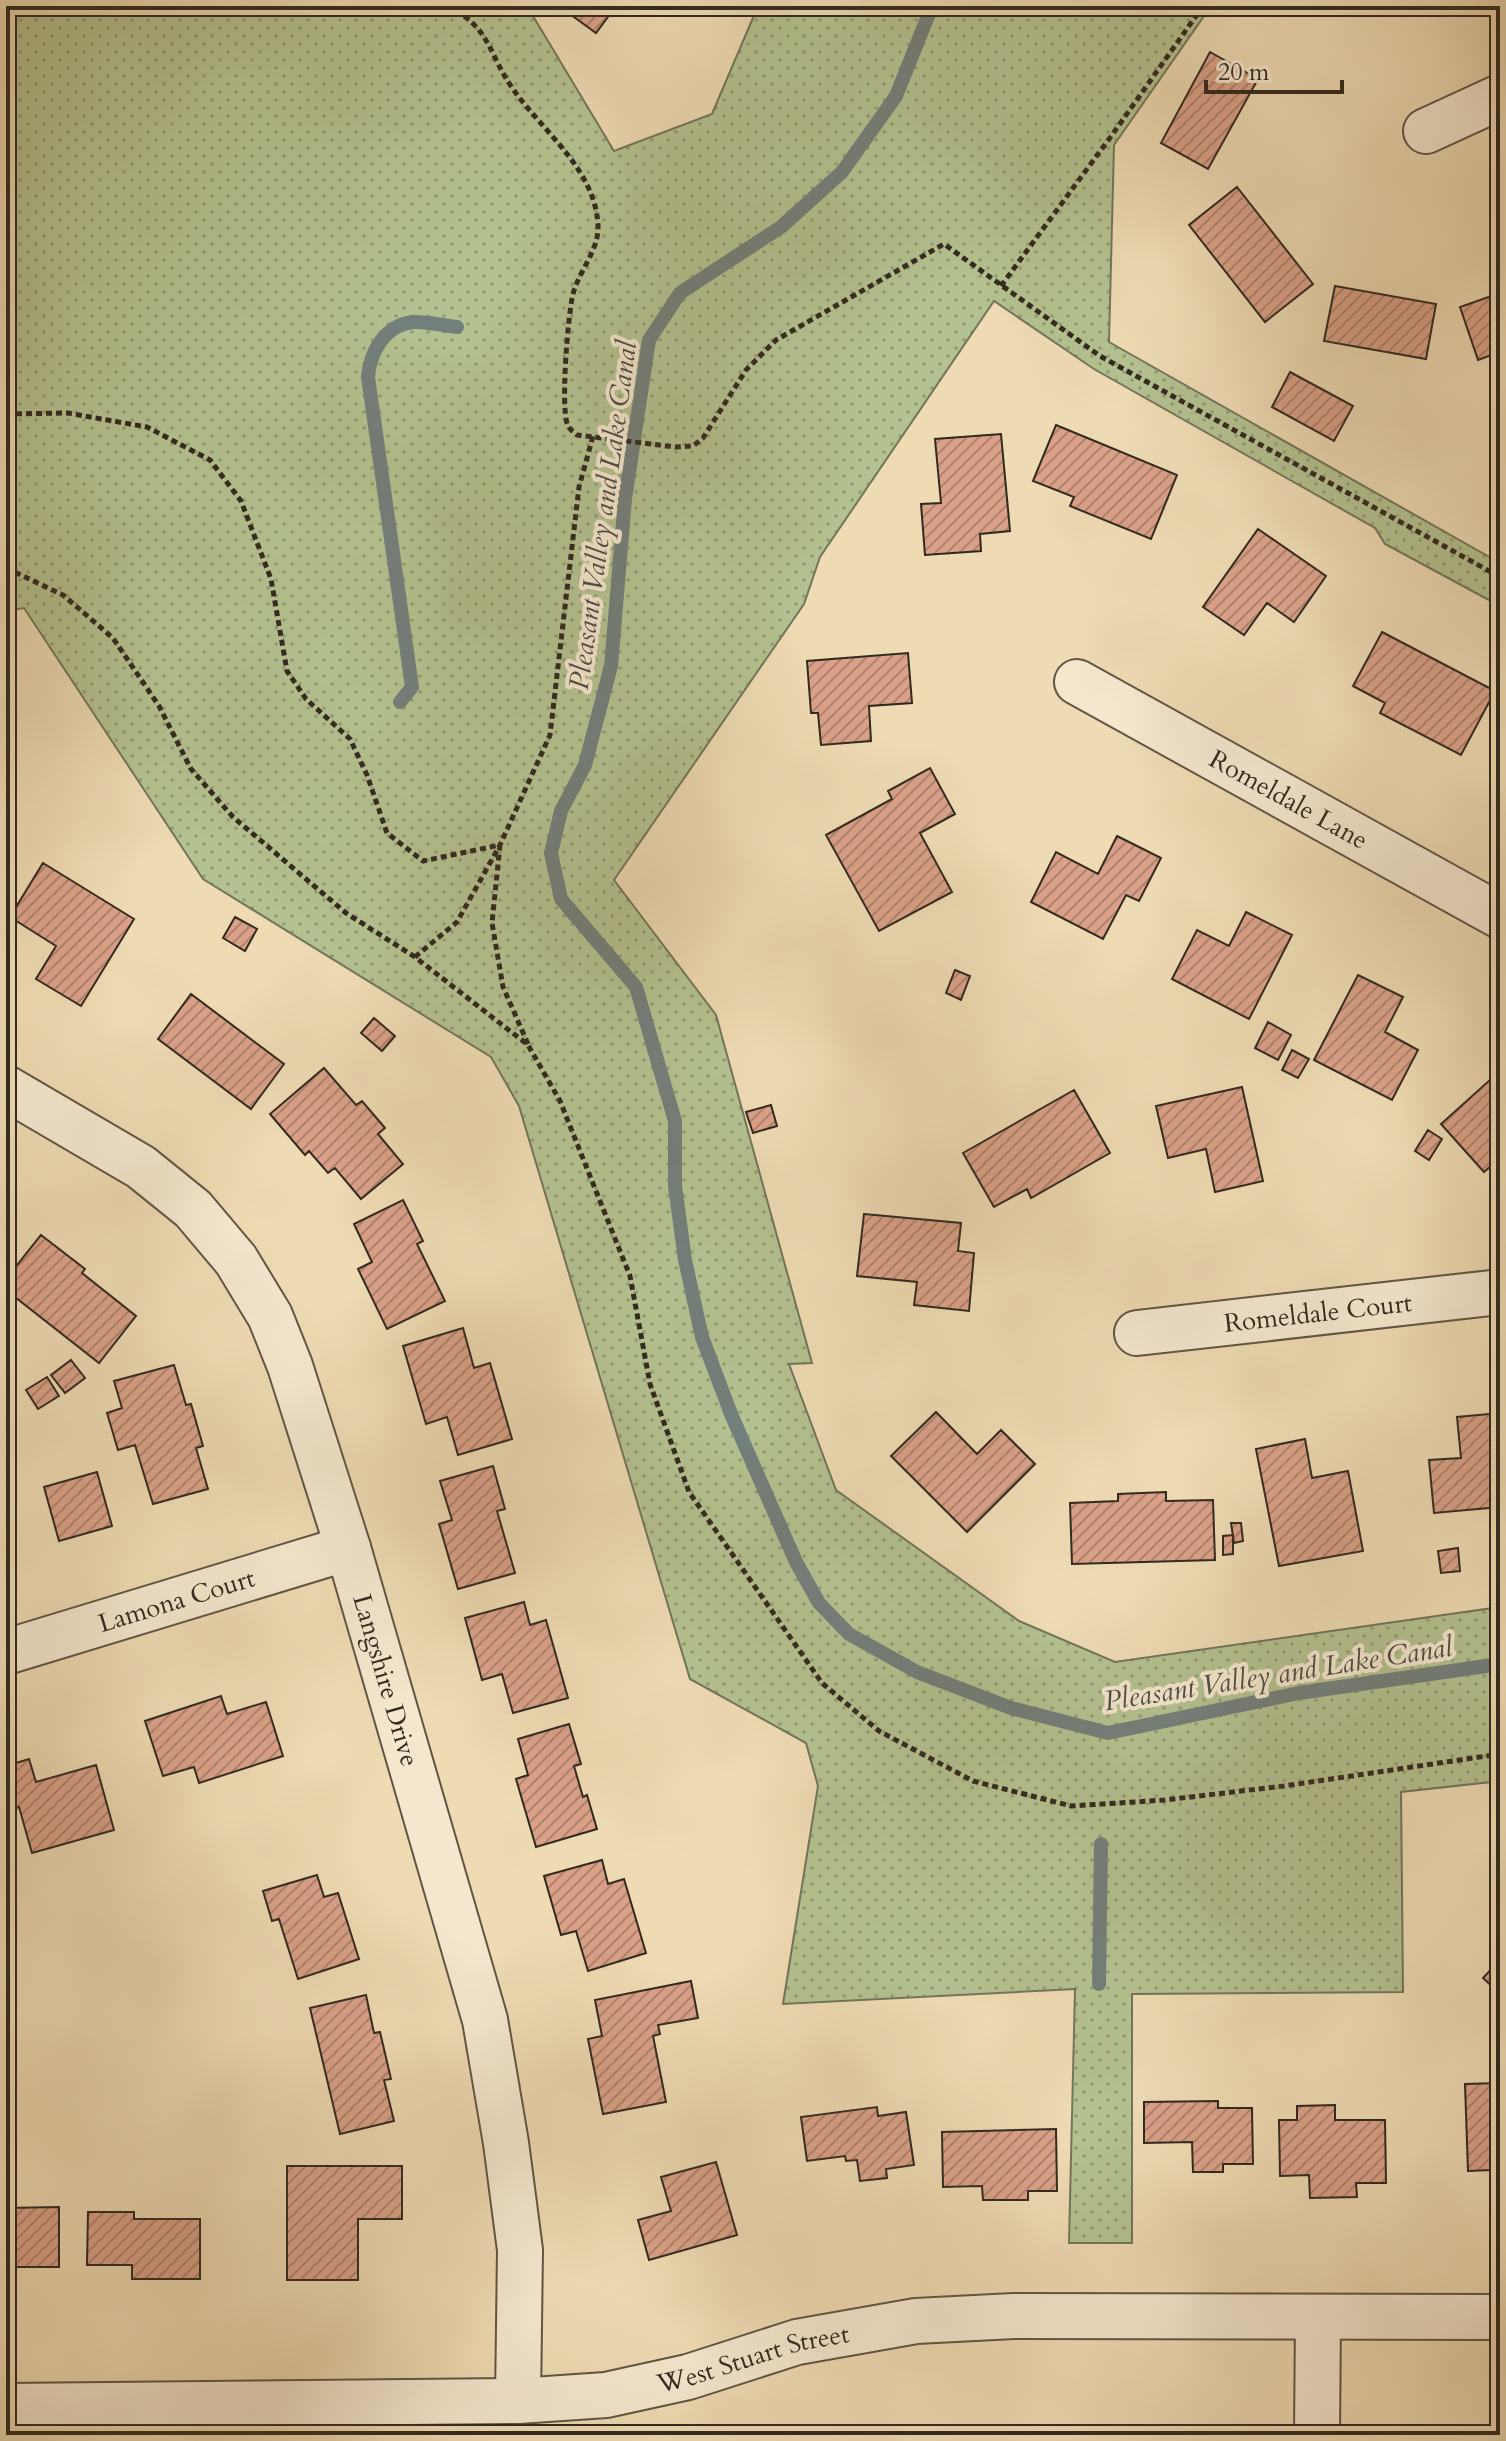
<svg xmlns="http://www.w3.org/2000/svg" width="1506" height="2441" font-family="Cardo,serif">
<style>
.green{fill:url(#green-dots);stroke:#737658;stroke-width:2}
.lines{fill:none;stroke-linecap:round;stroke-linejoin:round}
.stream{stroke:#737f7b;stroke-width:14}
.building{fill:url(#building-hatch);stroke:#322a1f;stroke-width:2}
.minor-casing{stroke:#615644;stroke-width:48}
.path{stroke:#322a1f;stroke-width:5;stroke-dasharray:6 4;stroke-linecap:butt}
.minor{stroke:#f4e7ce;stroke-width:44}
.labels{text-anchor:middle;stroke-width:8;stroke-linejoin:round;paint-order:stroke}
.street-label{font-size:26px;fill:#322a1f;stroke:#f4e7ce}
.water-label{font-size:28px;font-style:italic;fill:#4d4e45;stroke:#f4e7ce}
</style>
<defs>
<pattern id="green-dots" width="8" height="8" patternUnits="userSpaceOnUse" patternTransform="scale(2)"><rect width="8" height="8" fill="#b4c190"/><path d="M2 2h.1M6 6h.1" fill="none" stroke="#939d75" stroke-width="1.8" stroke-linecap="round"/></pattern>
<pattern id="building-hatch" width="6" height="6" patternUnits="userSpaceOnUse" patternTransform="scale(2)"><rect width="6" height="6" fill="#daa188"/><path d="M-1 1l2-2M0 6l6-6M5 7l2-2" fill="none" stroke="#b1836f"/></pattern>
</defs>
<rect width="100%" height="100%" fill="#eedab3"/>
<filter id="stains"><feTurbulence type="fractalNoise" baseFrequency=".0025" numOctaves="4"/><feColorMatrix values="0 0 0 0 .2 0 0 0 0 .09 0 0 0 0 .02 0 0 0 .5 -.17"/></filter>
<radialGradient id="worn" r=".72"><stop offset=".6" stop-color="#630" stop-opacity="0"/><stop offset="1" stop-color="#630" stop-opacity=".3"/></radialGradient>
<path class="green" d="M6 6H527L614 151 712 114 758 6H1211L1114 145 1109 342 1500 563V606L1385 544 1375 528 1094 369 994 301 820 557 804 604 614 880 716 1015 812 1363 789 1364 836 1490 1019 1621 1115 1662 1500 1607V1781L1401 1792 1403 1992 1132 1994V2243H1069L1075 1989 783 2004 818 1786 806 1743 690 1679 519 1106 491 1057 203 879 24 608 6 611Z"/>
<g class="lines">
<path class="stream" d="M932 6 896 96 842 172 781 227 680 293 649 340 625 499 611 666 585 765 561 811 551 853 561 899 636 987 675 1121V1186L685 1260 702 1337 731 1414 796 1562 819 1603 849 1634 917 1672 1011 1708 1108 1733 1299 1693 1500 1664
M400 702 412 687 368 377C370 352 385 325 413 322 426 321 444 326 457 327
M1099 1984 1101 1844"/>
</g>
<path class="building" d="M559 6H616L596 33Z
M1210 52 1258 79 1208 169 1161 143Z
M1237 187 1313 284 1265 322 1189 225Z
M1335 286 1436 304 1426 359 1324 341Z
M1500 293V352L1478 360 1460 307Z
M1290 372 1353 406 1334 441 1272 407Z
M1056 425 1177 475 1151 539 1070 506 1074 497 1033 481Z
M1001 434 1010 531 980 534 981 551 925 555 921 504 941 503 935 439Z
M1258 529 1326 576 1294 622 1267 603 1244 635 1203 607Z
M1382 632 1495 691 1461 755 1380 713 1385 703 1353 686Z
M908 653 912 703 869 706 871 741 821 745 818 713H811L807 661Z
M930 768 955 814 920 833 952 892 879 931 826 835 892 799 888 791Z
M1117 836 1161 858 1139 901 1126 895 1103 939 1031 902 1056 852 1098 874Z
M43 863 134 919 81 1006 36 979 56 946 10 917Z
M1246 912 1292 935 1249 1019 1172 979 1197 930 1229 946Z
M235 917 257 929 245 951 223 938Z
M955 970 970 976 961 1000 946 993Z
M1358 975 1403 997 1385 1032 1418 1050 1392 1100 1314 1060Z
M191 994 284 1064 251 1109 158 1039Z
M374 1018 395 1036 382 1051 361 1033Z
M1268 1022 1291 1035 1278 1060 1255 1048Z
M1292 1050 1309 1059 1298 1078 1282 1070Z
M324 1068 356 1105 362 1101 385 1128 378 1134 403 1164 361 1199 335 1168 328 1173 309 1151 305 1155 270 1114Z
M1500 1071V1158L1484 1172 1441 1124Z
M1242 1087 1263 1181 1215 1192 1206 1149 1168 1158 1156 1106Z
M1074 1090 1110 1153 1031 1198 1027 1189 994 1207 963 1153Z
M771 1105 777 1126 753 1133 746 1112Z
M1428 1130 1442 1139 1429 1160 1415 1151Z
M403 1200 423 1241 417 1244 445 1301 387 1329 358 1269 372 1262 354 1224Z
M864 1214 961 1223 958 1251 974 1253 969 1311 914 1305 917 1282 857 1276Z
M41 1235 85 1269 82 1273 136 1316 99 1363 6 1290V1279Z
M463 1328 474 1368 490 1363 512 1439 458 1455 447 1417 426 1424 403 1346Z
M71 1360 85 1378 65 1393 51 1375Z
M174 1365 186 1405 191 1404 203 1446 196 1448 208 1489 153 1504 135 1445 118 1450 107 1413 122 1408 114 1381Z
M47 1377 59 1396 38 1409 26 1390Z
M936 1412 977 1454 1001 1430 1035 1464 967 1532 891 1456Z
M1500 1413V1507L1434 1513 1429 1460 1461 1458 1457 1417Z
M1305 1439 1312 1478 1348 1471 1363 1551 1279 1566 1256 1449Z
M493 1466 505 1509 497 1511 515 1573 458 1589 439 1524 452 1520 440 1481Z
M97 1472 112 1526 59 1541 44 1487Z
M1166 1492V1501L1213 1500 1215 1560 1072 1564 1070 1503 1118 1501V1494Z
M6 1520 13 1543 6 1545Z
M1231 1523H1241L1243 1541 1234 1543Z
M1233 1535V1554L1223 1555V1536Z
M1458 1548 1460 1571 1441 1573 1438 1551Z
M524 1602 530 1625 546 1620 568 1698 513 1713 502 1674 482 1680 465 1618Z
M221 1696 227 1714 266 1702 283 1756 199 1783 194 1767 163 1776 145 1721Z
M569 1724 581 1764 574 1766 583 1797 587 1795 597 1829 536 1847 516 1779 528 1775 518 1739Z
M29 1759 36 1782 96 1765 114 1830 32 1853 19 1807 6 1811V1766Z
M602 1860 608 1884 624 1879 646 1953 588 1971 576 1931 561 1935 544 1876Z
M317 1875 324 1897 338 1893 359 1959 298 1979 279 1919 272 1921 263 1891Z
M1500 1960V1994L1483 1978Z
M691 1981 698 2018 658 2025 660 2034 653 2036 666 2102 603 2114 588 2039 602 2036 595 2000Z
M366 1995 374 2033 380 2032 391 2079 384 2080 394 2121 340 2134 310 2008Z
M1500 2083V2202L1493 2203 1492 2170 1468 2171 1465 2084Z
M1218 2101V2108H1252L1253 2164H1223V2172H1193L1192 2142 1144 2143V2102Z
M1335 2105V2120H1385L1386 2183H1356L1357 2197 1310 2198 1309 2175 1280 2176 1279 2120H1297V2106Z
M877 2107 878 2116 906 2112 914 2165 886 2169 887 2178 860 2181 857 2160 846 2161 845 2156 807 2161 801 2117Z
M1056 2129 1057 2191H1028V2200H983L982 2186 943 2187 942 2132Z
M716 2162 737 2235 649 2260 638 2220 671 2211 661 2177Z
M287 2166H402V2219H358V2280H287Z
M59 2207V2267H15V2281H6V2208Z
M88 2212H134V2219H200V2279H132V2265H87Z
M1411 2426 1465 2427V2435H1411Z"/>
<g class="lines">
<defs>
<g id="minor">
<path d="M1426 131 1500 97"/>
<path id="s1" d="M1077 682 1500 916"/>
<path id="s2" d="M6 1088 141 1167 193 1209 236 1260 270 1316 290 1366 348 1548 485 2020 506 2143 520 2250 518 2401"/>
<path id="s3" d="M1137 1333 1500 1292"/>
<path id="s4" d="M6 1652 348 1548"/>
<path id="s5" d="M6 2406 518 2401 606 2395 688 2377 797 2342 916 2321 1014 2316 1500 2317"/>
<path d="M1317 2435 1318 2317"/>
</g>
</defs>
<use href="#minor" class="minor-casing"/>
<path class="path" d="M447 6C491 27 488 54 513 89 543 132 596 170 598 226 599 250 579 271 573 294 568 314 560 410 568 426 570 430 574 432 577 435L675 447 693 446 703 438 746 370 776 340 944 244 1100 356 1500 577
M1001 286 1112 135 1203 6
M6 414 68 413 147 427 210 460 241 501 271 579 287 671 306 699 350 739 367 775 387 833 423 861 500 845 492 923 503 987 528 1044
M6 568 63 595 113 638 159 706 191 769 233 817 346 913 415 957 528 1045 560 1101 630 1276 650 1384 689 1492 822 1683 879 1731 973 1781 1071 1806 1165 1800 1284 1786 1500 1754
M415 957 457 922 500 845 550 735 579 487 593 436"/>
<use href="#minor" class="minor"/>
</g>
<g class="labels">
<g class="street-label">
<text dy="9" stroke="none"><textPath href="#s1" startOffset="242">Romeldale Lane</textPath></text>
<text dy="9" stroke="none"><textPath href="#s3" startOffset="182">Romeldale Court</textPath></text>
<text dy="9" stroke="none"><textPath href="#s4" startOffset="178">Lamona Court</textPath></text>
<text dy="9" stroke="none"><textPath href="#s2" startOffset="738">Langshire Drive</textPath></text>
<text dy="9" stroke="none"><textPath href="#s5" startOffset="752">West Stuart Street</textPath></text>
</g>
<g class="water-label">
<text transform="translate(602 515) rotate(-82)" y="10">Pleasant Valley and Lake Canal</text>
<text transform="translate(1278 1673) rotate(-9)" y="10">Pleasant Valley and Lake Canal</text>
</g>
</g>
<rect width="1506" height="2441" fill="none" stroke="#eedab3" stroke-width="32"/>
<rect x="8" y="8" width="1490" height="2425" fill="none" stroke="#322a1f" stroke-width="4"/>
<rect x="16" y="16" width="1474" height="2409" fill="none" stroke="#322a1f" stroke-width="2"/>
<path d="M1206 80v12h136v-12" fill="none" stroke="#322a1f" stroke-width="4"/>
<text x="1218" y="80" font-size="24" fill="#322a1f" stroke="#f4e7ce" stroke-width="6" paint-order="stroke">20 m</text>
<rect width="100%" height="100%" filter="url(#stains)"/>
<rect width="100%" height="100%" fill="url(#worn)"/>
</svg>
